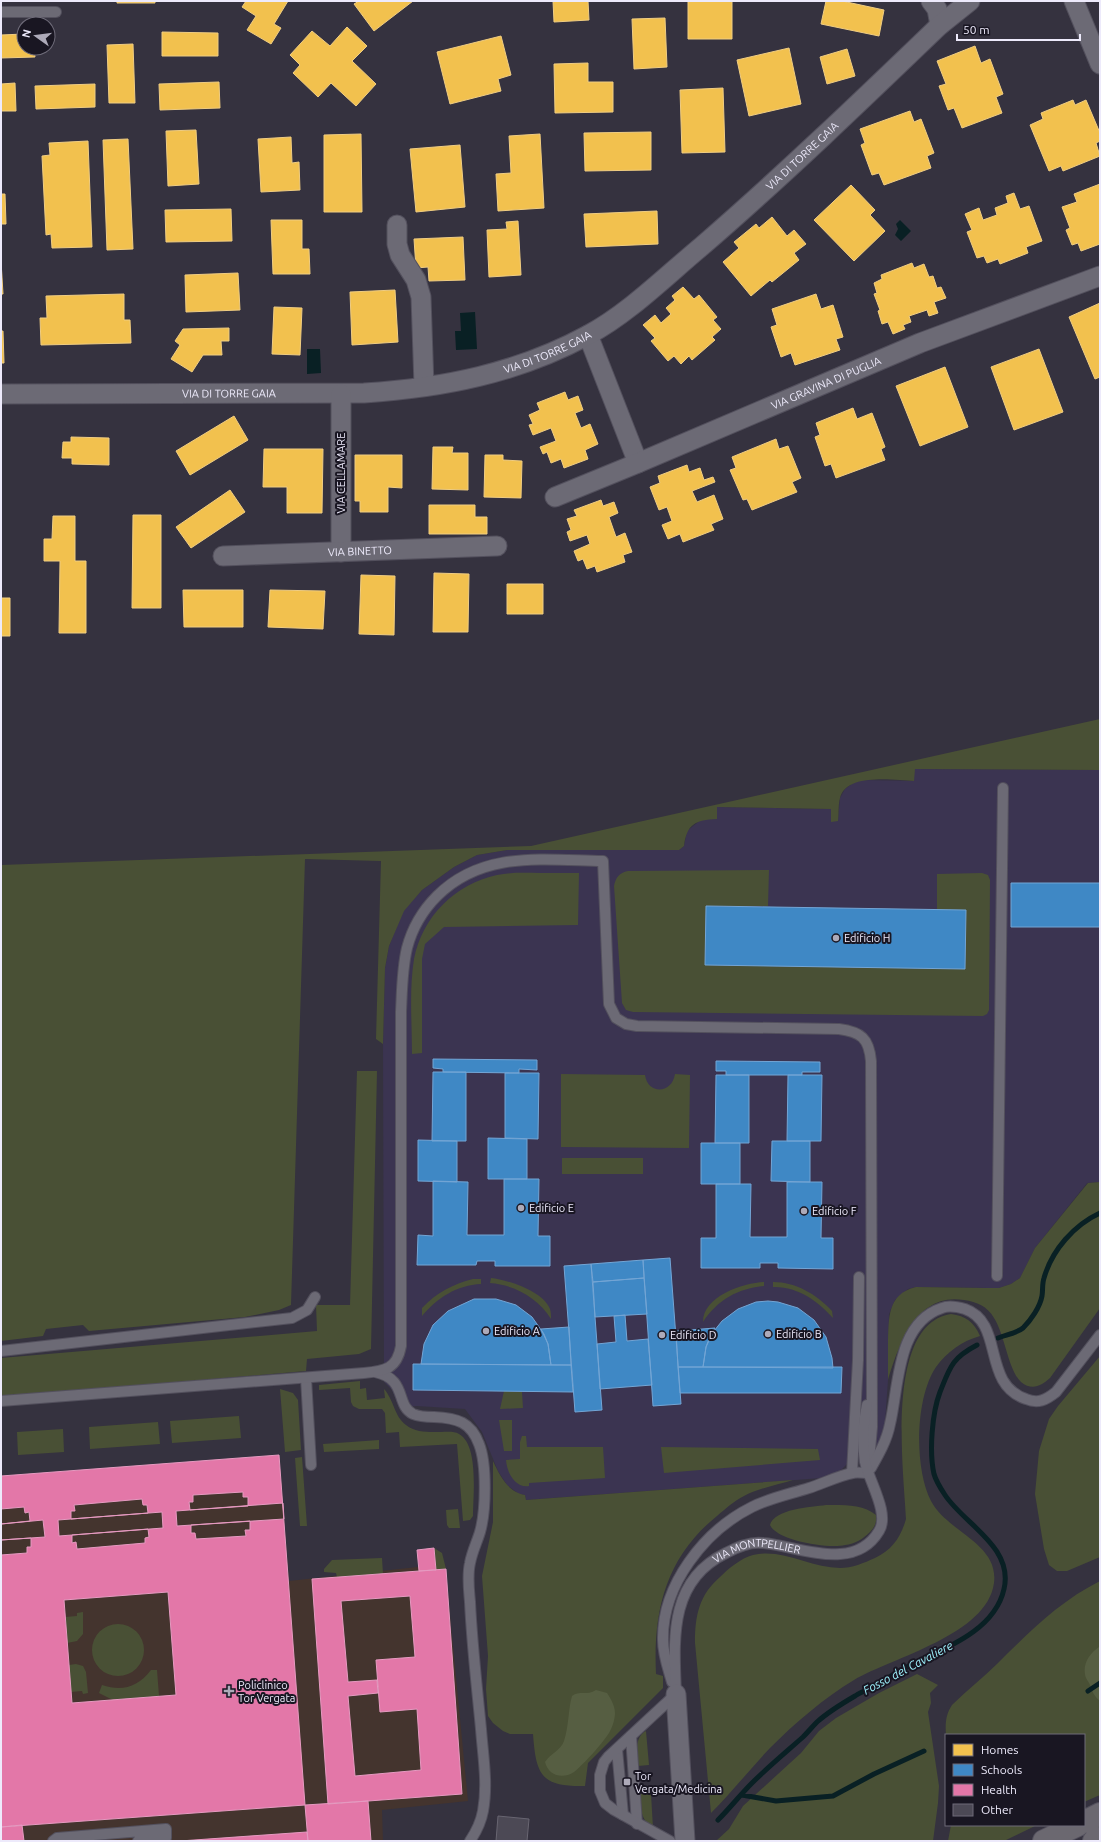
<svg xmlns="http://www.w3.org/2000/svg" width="1101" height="1842" font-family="Ubuntu,sans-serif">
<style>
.built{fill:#3b3451}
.medical{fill:#44342e}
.green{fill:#495035}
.forest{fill:#565e42}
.water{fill:#092024}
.homes{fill:#f2c14e;stroke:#f0cd82}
.schools{fill:#3f88c5;stroke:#73a5d5}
.health{fill:#e377a8;stroke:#e69ac1;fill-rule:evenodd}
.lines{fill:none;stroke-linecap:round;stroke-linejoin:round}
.stream{stroke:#092024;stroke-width:5}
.building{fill:#4c4955;stroke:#686571}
.lane-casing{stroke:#53505d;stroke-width:12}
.street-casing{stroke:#53505d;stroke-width:21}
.secondary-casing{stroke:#53505d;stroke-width:24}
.lane{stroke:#6c6a75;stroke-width:10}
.street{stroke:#6c6a75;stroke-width:19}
.secondary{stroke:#6b6870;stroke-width:22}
.poi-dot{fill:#adaab9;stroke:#191622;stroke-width:1.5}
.labels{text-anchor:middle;stroke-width:4;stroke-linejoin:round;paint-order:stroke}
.street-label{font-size:11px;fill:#edeafb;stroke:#191622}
.poi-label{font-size:11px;fill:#edeafb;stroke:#191622;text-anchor:start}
.water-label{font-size:12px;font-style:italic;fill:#9ef3fd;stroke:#191622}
</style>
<rect width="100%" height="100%" fill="#35323f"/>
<path class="built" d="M914 769 1100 770V1182L1087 1183 1035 1248 1020 1278 1011 1284 999 1288H986L916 1287 908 1289 895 1300 889 1314 888 1380 883 1452 848 1457 847 1464 842 1469 836 1473 822 1478 526 1500 525 1495 519 1494 507 1485 498 1471 482 1432 465 1409 417 1406 399 1408 392 1390 384 1382 383 1044 385 968 389 946 403 911 422 890 454 867 477 855 507 850H679L684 846 687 831 717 807 831 809 838 820 840 798 845 789 853 783 862 780 914 781Z"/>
<path class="medical" d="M279 1455 289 1581 445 1564 468 1801 382 1810 383 1841H1V1476Z"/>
<path class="green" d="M1100 719V770L915 769 914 781C894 780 846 773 840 798 838 805 839 814 838 821L831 822V809L717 807V819C695 820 687 824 684 846L679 850H507L477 855 454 867 422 890 404 911 389 946 385 968 383 1044 376 1039 381 861 305 859 291 1305 279 1310 245 1317 89 1331 83 1325 46 1329 43 1336 1 1341V865L531 846Z
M769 870 768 906H706L705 965 965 969 966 910H937V874L982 873 988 875 990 880 989 1010 987 1014 983 1016 633 1012 626 1010 622 1003 614 886C616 877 619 873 628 871Z
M540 873H579L578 925 444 927 425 944 422 959V1053L412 1054C412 1023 409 990 414 959 422 917 455 884 497 875 511 872 526 873 540 873Z
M357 1071H377L371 1349 359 1354 307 1359 306 1371 1 1397V1358L317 1331 316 1305H350Z
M561 1074 645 1075C648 1095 672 1094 675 1074L690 1075 689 1148 561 1147Z
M562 1158H643V1174H562Z
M1100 1182V1308L1050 1378C1041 1386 1032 1391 1021 1382 1008 1370 1005 1335 994 1318 987 1306 977 1302 964 1300 917 1292 899 1344 888 1380 888 1367 888 1355 888 1342 889 1318 887 1294 916 1287L986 1288H999L1011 1284 1020 1278 1035 1248 1088 1183Z
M491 1278C508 1280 543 1291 550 1309 551 1312 551 1316 551 1319 538 1298 515 1285 490 1283Z
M473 1279H481V1284C457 1285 437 1298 422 1316V1308C436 1293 453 1284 473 1279Z
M764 1282V1286C739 1288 717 1300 703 1322 703 1296 743 1283 764 1282Z
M773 1282C796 1282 816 1294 832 1311L833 1318C818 1301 797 1286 773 1287Z
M951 1314C966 1316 974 1322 980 1336 962 1341 947 1352 936 1367 915 1398 914 1468 931 1501 947 1532 999 1543 994 1583 987 1635 893 1657 854 1680 824 1698 795 1723 770 1748 750 1769 732 1792 711 1813L695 1643C695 1616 699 1595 720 1577 728 1569 741 1558 753 1555 782 1548 811 1568 840 1568 852 1568 864 1563 875 1558 892 1550 901 1537 906 1519 904 1472 884 1324 951 1314Z
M1100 1356V1557L1067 1571H1057L1049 1565 1044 1549 1035 1494 1039 1451 1049 1419 1058 1406Z
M360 1381V1389L366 1388 367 1400 385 1398 384 1389C394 1400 394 1416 406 1425 416 1433 429 1432 441 1432 447 1432 454 1431 459 1434 479 1445 473 1496 473 1516L470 1520 463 1521 457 1444 400 1447 399 1432 386 1433 385 1413 382 1409H359L353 1406 351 1402 350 1388 319 1390V1385Z
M280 1389 293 1393 298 1400 301 1450 285 1452Z
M504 1391 522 1392 523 1408 500 1409Z
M239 1416 241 1438 172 1443 170 1421Z
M499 1420H512V1451H504Z
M158 1422 160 1444 90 1449 89 1427Z
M63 1429 64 1452 18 1455 17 1432Z
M522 1436H526L527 1447H603L605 1478 529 1483V1486C515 1488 507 1473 506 1460L520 1459V1442Z
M379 1440V1449L324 1452 323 1444Z
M661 1447 818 1449 820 1460 664 1473Z
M302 1457 307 1526H300L295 1458Z
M493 1461C500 1476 508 1492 525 1495L526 1500 793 1480C777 1485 759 1488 744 1496 734 1501 725 1509 717 1516 666 1557 653 1610 656 1674L663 1676V1688L588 1763 585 1786C541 1787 536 1775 533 1734H510L503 1731 493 1723 488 1716 486 1689 488 1656 482 1576 493 1522Z
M826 1505C843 1505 863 1504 876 1515 877 1522 875 1527 870 1532 863 1539 855 1544 845 1545 829 1549 777 1541 770 1525 774 1509 811 1507 826 1505Z
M458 1509 460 1528H449L447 1525 446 1510Z
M434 1548 442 1553 446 1569 436 1570Z
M382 1558 383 1574 337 1577 336 1573 324 1572V1569L332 1560Z
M1100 1581V1795L1084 1802V1735H946C945 1723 946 1714 952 1705 967 1690 983 1678 998 1663 1029 1632 1060 1601 1100 1581Z
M83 1612V1634L77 1641 67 1643 65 1617 77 1616V1613Z
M92 1650a26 26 0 1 1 52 0a26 26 0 1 1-52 0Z
M76 1664 83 1666 86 1672 88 1693 83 1694 82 1691 71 1692 69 1665Z
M151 1670H157L159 1696 113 1700 99 1693 102 1685C122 1692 138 1687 151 1670Z
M917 1674 938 1685 930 1693 931 1703 928 1712 939 1786 938 1803 933 1841H716L729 1829 743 1806 801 1753 819 1731 836 1718 879 1693Z
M646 1731 649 1765 638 1766C637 1755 634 1737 646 1731Z
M640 1794H651L653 1828C640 1819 641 1809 640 1794Z
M951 1825H1037L1004 1841H948Z"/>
<path class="forest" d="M1099 1647 1100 1648V1701C1094 1696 1093 1693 1090 1685 1089 1682 1085 1678 1085 1674 1083 1663 1090 1653 1099 1647Z
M596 1690 607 1693C611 1699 615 1706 615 1713 615 1718 613 1726 610 1731 606 1740 582 1766 574 1772 562 1780 548 1775 545 1762 550 1754 561 1750 564 1741 569 1726 568 1710 572 1696 579 1690 587 1696 596 1690Z"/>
<path class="water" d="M900 220 911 231 901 241 895 235 898 229 896 224Z
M475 312 477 349 456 350 455 331H461L460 313Z
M307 349H320L321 373 307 374Z"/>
<path class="homes" d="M117 1H155V3H117Z
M246 1H288L274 24 281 28 271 44 247 30 256 16 242 7Z
M359 1H413L374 31 354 4Z
M553 1H588L589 20 554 22Z
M688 1H732V39H688Z
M826 1H842L884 10 879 36 821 24Z
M665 18 667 67 634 69 632 19Z
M347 27 367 46 352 61 376 84 356 106 331 83 318 97 293 73 300 65 290 55 312 31 330 46Z
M162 32 218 33V56H162Z
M24 34V48H34L35 57 1 58V35Z
M501 36 511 75 498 79 501 91 450 104 437 52Z
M133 44 135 103H109L107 45Z
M975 46 981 63 990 59 1003 94 996 97 1002 113 962 128 954 108 948 110 939 86 946 84 937 61Z
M789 48 801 104 749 116 737 60Z
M847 49 855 76 827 84 820 57Z
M588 63V82H613V112L555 113 554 64Z
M219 82 220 108 160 110 159 84Z
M15 83 16 111H1V84Z
M95 84V107L36 109 35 86Z
M723 88 725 152 682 153 680 90Z
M1073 100 1075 105 1086 100 1100 133V141L1096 143 1100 156 1063 171 1061 166 1049 171 1030 125 1043 119 1041 113Z
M910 111 914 122 921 119 934 153 927 156 931 168 884 185 879 173 872 175 861 145 865 143 860 129Z
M196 130 199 184 168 186 166 131Z
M651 132V170L585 171 584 133Z
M361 134 362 212H324V135Z
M540 134 544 208 498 211 496 174 511 173 509 136Z
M291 137 292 163 299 162 300 190 261 192 258 139Z
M128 139 133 249 107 250 103 140Z
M88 141 92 247 52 248 51 234 46 235 42 156 50 155 49 143Z
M460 145 465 207 416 212 410 149Z
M1100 184V244L1081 251 1078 243 1072 245 1066 230 1070 228 1062 207 1077 202 1074 194Z
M851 185 875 210 870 215 885 231 854 261 814 220Z
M1014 193 1020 209 1029 206 1042 241 1026 247 1028 253 1000 264 998 259 987 263 984 256 977 258 967 232 972 230 965 214 979 208 983 220 997 215 995 208 1008 203 1006 196Z
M1 194H5L6 224H1Z
M231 209 232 241 166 242 165 210Z
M657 211 658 244 586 247 584 214Z
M772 217 787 236 794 230 806 244 794 253 799 260 772 282 770 280 751 296 723 262 739 248 734 242 756 224 759 228Z
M271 220H302V249H309L310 274H273Z
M518 221 521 275 489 277 487 230 507 229 506 222Z
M463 237 465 280 429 281 428 267 416 268 414 239Z
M1 261 3 294H1Z
M912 263 914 268 924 264 929 277 933 276 937 288 941 287 946 298 934 302 938 313 929 316 927 310 909 316 911 322 903 325 905 329 893 334 888 322 882 324 878 311 880 310 874 294 877 293 874 283 882 279 881 275Z
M238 273 240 310 186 312 185 275Z
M683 287 694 299 699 295 717 317 713 320 721 329 712 337 715 340 692 360 689 356 681 364 674 356 668 361 651 341 655 338 643 325 655 315 661 323 671 314 666 308 675 300 672 296Z
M395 290 398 342 352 345 350 292Z
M124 294V320H130L131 343 41 345 40 318H47L46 296Z
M816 294 821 309 833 305 843 337 836 339 840 350 795 365 791 353 781 357 771 327 777 325 772 309Z
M1100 303V377L1095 379 1069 317Z
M274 307 302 308 300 355 272 354Z
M229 328V341H221L222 355H203L192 372 171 359 180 345 175 341 183 329Z
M1 331H3L4 363H1Z
M1039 349 1063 412 1014 430 991 367Z
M945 367 968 427 920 446 896 386Z
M565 392 568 400 578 396 583 410 575 413 581 428 590 424 598 444 585 450 588 459 564 468 561 459 551 463 547 452 543 454 540 447 556 441 551 428 533 435 529 425 533 424 529 415 540 410 537 403Z
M853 408 857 419 872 413 885 447 881 449 885 460 836 478 831 464 825 466 815 437 820 435 816 423Z
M234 416 248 440 190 475 176 451Z
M71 437 109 438V465L72 464V458H62L63 442H71Z
M776 439 779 449 788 446 801 478 792 482 797 492 752 510 747 499 743 500 730 470 736 468 732 457Z
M433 447H453L452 453H468V490L432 489Z
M264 449H323L322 513H287V487H263Z
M355 455H402V488L388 487V512H360V501H355Z
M485 455H503V460L522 461 521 498 484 497Z
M687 465 689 472 700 468 704 480 713 477 715 482 692 491 697 502 714 495 723 519 711 524 714 530 683 542 680 534 668 539 662 525 672 521 667 507 659 510 650 487 660 483 658 476Z
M230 490 245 512 191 548 176 527Z
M601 500 603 506 614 502 618 513 609 517 616 537 625 533 632 552 623 555 625 562 597 572 595 566 587 569 583 559 578 561 574 551 590 544 587 535 570 541 567 532 571 530 567 519 577 516 574 510Z
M429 505H475V517H487V534H429Z
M133 515H161V608H132Z
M53 516H75V561H86V633H59L60 561H44V539H52Z
M434 573 469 574 468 632H433Z
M361 575 395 576 394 635 359 634Z
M507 584H543V614H507Z
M183 590H243V627H184Z
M270 590 325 591 323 629 268 627Z
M1 598H10V636H1Z"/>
<path class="schools" d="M1011 883H1100V927H1011Z
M706 906 966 910 965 969 705 965Z
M433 1059 537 1060V1070L519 1069V1073L443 1072V1069L433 1068Z
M716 1061 820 1062V1072H802V1075H726V1071H716Z
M433 1072H466V1141H432Z
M505 1073H539L538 1139 505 1138Z
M716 1075H749V1143H715Z
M788 1075H822L821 1141H787Z
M488 1138 527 1139V1179H488Z
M418 1140 457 1141V1182L418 1181Z
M772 1141H810V1182L771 1181Z
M701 1143H740V1184H701Z
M504 1179H539L538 1236H550V1266H495V1261H477L476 1265H417L418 1235 433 1236V1181L468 1182 467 1235H504Z
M787 1182H822L821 1238H833V1269L778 1268V1263H760V1268H701V1238H716V1184H751L750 1237H787Z
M670 1258 681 1404 653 1406 643 1260Z
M643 1260 644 1278 593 1282 591 1264Z
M591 1264 602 1410 575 1412 564 1266Z
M644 1278 647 1314 595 1317 593 1282Z
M474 1299H496L516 1305 532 1317 544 1334 548 1344 551 1365 421 1364 424 1344 433 1325 448 1311Z
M768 1301 778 1302 798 1308 814 1320 826 1337 832 1358 833 1368 703 1367 706 1347 710 1336 722 1321 738 1309 756 1302Z
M625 1315 627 1341 648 1339 652 1385 600 1389 597 1344 616 1342 614 1316Z
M569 1327 571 1365H551L548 1344 541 1329Z
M715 1328 706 1347 703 1367H678L676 1331Z
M413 1364 571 1365 573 1392 413 1390Z
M678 1367H842L841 1393H680Z"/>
<path class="health" d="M279 1455 305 1805 1 1827V1555L27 1553V1547H31V1538L1 1540V1524L30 1521 29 1512 25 1513 24 1507 1 1509V1476ZM243 1492V1497H248V1506L190 1510 189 1502H193V1495ZM142 1499 143 1505H147L148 1513 71 1519V1511H75L74 1505ZM250 1521V1530H245L246 1536 196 1539 195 1533H191V1525ZM148 1529 149 1537 145 1538V1543L77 1549 76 1542 72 1543V1535ZM168 1592 176 1695 72 1703 64 1600Z
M283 1503 284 1519 177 1526 176 1511Z
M162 1512 163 1528 59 1536 58 1520Z
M43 1520 45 1537 1 1540V1524Z
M434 1548 436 1570 419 1571 417 1550Z
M446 1569 462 1794 328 1804 312 1579ZM410 1596 415 1657 376 1660 380 1712 417 1709 421 1770 355 1776 348 1696 378 1693 377 1680 348 1682 341 1601Z
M368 1801 371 1841H308L305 1805Z
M22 1825 24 1841H1V1827Z
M307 1832 308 1841H180Z"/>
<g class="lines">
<path class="stream" d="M998 1338C1005 1335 1017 1333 1023 1328 1031 1320 1040 1307 1042 1296 1043 1290 1042 1284 1044 1278 1052 1250 1074 1225 1100 1213
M1088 1691 1100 1683
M742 1795 776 1801 833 1796 874 1774 924 1751
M718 1820C730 1808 740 1795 752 1783 768 1767 786 1752 803 1737 808 1732 812 1727 817 1722 827 1713 843 1703 855 1696 863 1691 871 1688 879 1684 886 1680 893 1674 901 1670 937 1651 994 1634 1004 1589 1014 1547 964 1524 945 1495 941 1489 936 1481 934 1474 929 1452 932 1413 940 1392 950 1367 952 1358 977 1345"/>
</g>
<path class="building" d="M498 1816 529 1819 527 1841H496Z"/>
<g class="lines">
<defs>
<g id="lane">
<path d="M1 12H56"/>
<path d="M997 1276 1003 788"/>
<path d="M1 1351 292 1318 307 1310 315 1297"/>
<path d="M375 1372C408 1379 395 1405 413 1414 420 1417 427 1417 434 1417 457 1418 471 1422 479 1444 487 1464 486 1511 480 1532 477 1542 472 1552 470 1563 467 1576 469 1590 470 1602 472 1645 477 1687 481 1729 483 1756 488 1784 483 1811 481 1822 476 1832 470 1841"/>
<path d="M306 1378 311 1465"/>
<path d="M1 1401 364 1373C385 1371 397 1369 401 1346V1012C402 991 402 969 407 948 412 929 423 910 437 896 483 850 544 860 603 861L609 1004 616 1018 626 1024 637 1026 839 1029C861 1032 869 1038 871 1061L872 1427 868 1473"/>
<path d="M871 1468C879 1454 887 1440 890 1424 899 1387 896 1323 942 1308 949 1305 958 1307 965 1309 1005 1323 981 1384 1026 1399 1038 1404 1046 1400 1056 1392L1100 1335"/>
<path d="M852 1473 858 1360 859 1277"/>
<path d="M672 1682C668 1668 663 1655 663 1640 662 1585 704 1531 752 1507 770 1498 790 1494 809 1488 822 1484 840 1475 853 1473 857 1472 863 1473 868 1473"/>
<path id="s1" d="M676 1694C674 1640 668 1581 726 1553 737 1547 750 1541 763 1543 799 1546 854 1573 879 1531 890 1514 869 1481 865 1462 862 1442 863 1424 867 1405"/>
<path d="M631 1736 637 1824"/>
<path d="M617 1749 623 1815"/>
<path d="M53 1841 57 1838 166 1829V1838L138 1841"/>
<path d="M670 1841 614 1810 605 1803 600 1791V1775L604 1762 608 1757 676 1694"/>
</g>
<g id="street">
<path d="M931 1 937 9 940 25"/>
<path d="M1074 1 1100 64"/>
<path d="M397 225V244L400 255 416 280 421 297 424 386"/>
<path d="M588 335 638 463"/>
<path id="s2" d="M1 394 364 393C443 388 518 373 588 335 628 314 667 275 702 246 784 175 862 100 940 25L970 1"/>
<path d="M341 394V552"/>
<path id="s3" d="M555 497 638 463 920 343 1100 276"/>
<path id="s4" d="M223 556 497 546"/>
<path d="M676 1694 685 1841"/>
</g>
<path id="secondary" d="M1084 1822 1100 1814
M1044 1841 1078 1825
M1094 1841 1100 1838"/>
</defs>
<use href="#lane" class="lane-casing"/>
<use href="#street" class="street-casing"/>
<use href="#secondary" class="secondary-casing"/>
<use href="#lane" class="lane"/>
<use href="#street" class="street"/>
<use href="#secondary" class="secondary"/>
</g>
<g class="poi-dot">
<circle cx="836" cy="938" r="4"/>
<circle cx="521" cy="1208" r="4"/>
<circle cx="804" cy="1211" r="4"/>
<circle cx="486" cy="1331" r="4"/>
<circle cx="768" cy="1334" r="4"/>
<circle cx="662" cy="1335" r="4"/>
<path d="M227 1685h4v4h4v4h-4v4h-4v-4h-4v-4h4z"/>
<rect x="623" y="1778" width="8" height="8" rx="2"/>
</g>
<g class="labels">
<g class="street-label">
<text dy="4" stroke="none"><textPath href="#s2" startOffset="876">VIA DI TORRE GAIA</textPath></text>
<text dy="4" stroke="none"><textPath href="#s2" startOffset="552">VIA DI TORRE GAIA</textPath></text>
<text dy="4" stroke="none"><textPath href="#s3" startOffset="294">VIA GRAVINA DI PUGLIA</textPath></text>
<text dy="4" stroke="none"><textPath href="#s2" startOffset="228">VIA DI TORRE GAIA</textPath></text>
<text transform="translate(341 473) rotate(-90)" y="4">VIA CELLAMARE</text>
<text dy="4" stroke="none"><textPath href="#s4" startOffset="137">VIA BINETTO</textPath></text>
<text dy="4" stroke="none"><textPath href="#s1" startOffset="192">VIA MONTPELLIER</textPath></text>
</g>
<g class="poi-label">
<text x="844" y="942">Edificio H</text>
<text x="529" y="1212">Edificio E</text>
<text x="812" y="1215">Edificio F</text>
<text x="494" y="1335">Edificio A</text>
<text x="776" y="1338">Edificio B</text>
<text x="670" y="1339">Edificio D</text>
<text x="238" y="1689">Policlinico<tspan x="238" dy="13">Tor Vergata</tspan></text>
<text x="635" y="1780">Tor<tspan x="635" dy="13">Vergata/Medicina</tspan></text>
</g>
<g class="water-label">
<text transform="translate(908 1668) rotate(-28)" y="4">Fosso del Cavaliere</text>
</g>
</g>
<rect width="1101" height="1842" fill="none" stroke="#edeafb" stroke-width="4"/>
<rect x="945" y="1734" width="140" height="92" fill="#191622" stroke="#6e6b79"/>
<rect x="953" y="1744" width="20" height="12" fill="#f2c14e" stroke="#6e6b79"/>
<text x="981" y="1754" font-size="12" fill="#edeafb">Homes</text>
<rect x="953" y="1764" width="20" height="12" fill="#3f88c5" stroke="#6e6b79"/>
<text x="981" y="1774" font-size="12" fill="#edeafb">Schools</text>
<rect x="953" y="1784" width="20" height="12" fill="#e377a8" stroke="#6e6b79"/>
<text x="981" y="1794" font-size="12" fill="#edeafb">Health</text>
<rect x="953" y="1804" width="20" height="12" fill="#4c4955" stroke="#6e6b79"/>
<text x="981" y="1814" font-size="12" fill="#edeafb">Other</text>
<g transform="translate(36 36) rotate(284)"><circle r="19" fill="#191622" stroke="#6e6b79"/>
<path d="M0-3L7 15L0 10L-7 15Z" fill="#adaab9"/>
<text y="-6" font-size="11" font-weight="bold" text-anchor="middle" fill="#edeafb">N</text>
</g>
<path d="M957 34v6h123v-6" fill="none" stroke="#edeafb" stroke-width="2"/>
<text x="963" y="34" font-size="12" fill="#edeafb" stroke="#191622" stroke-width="3" paint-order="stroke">50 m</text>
</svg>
